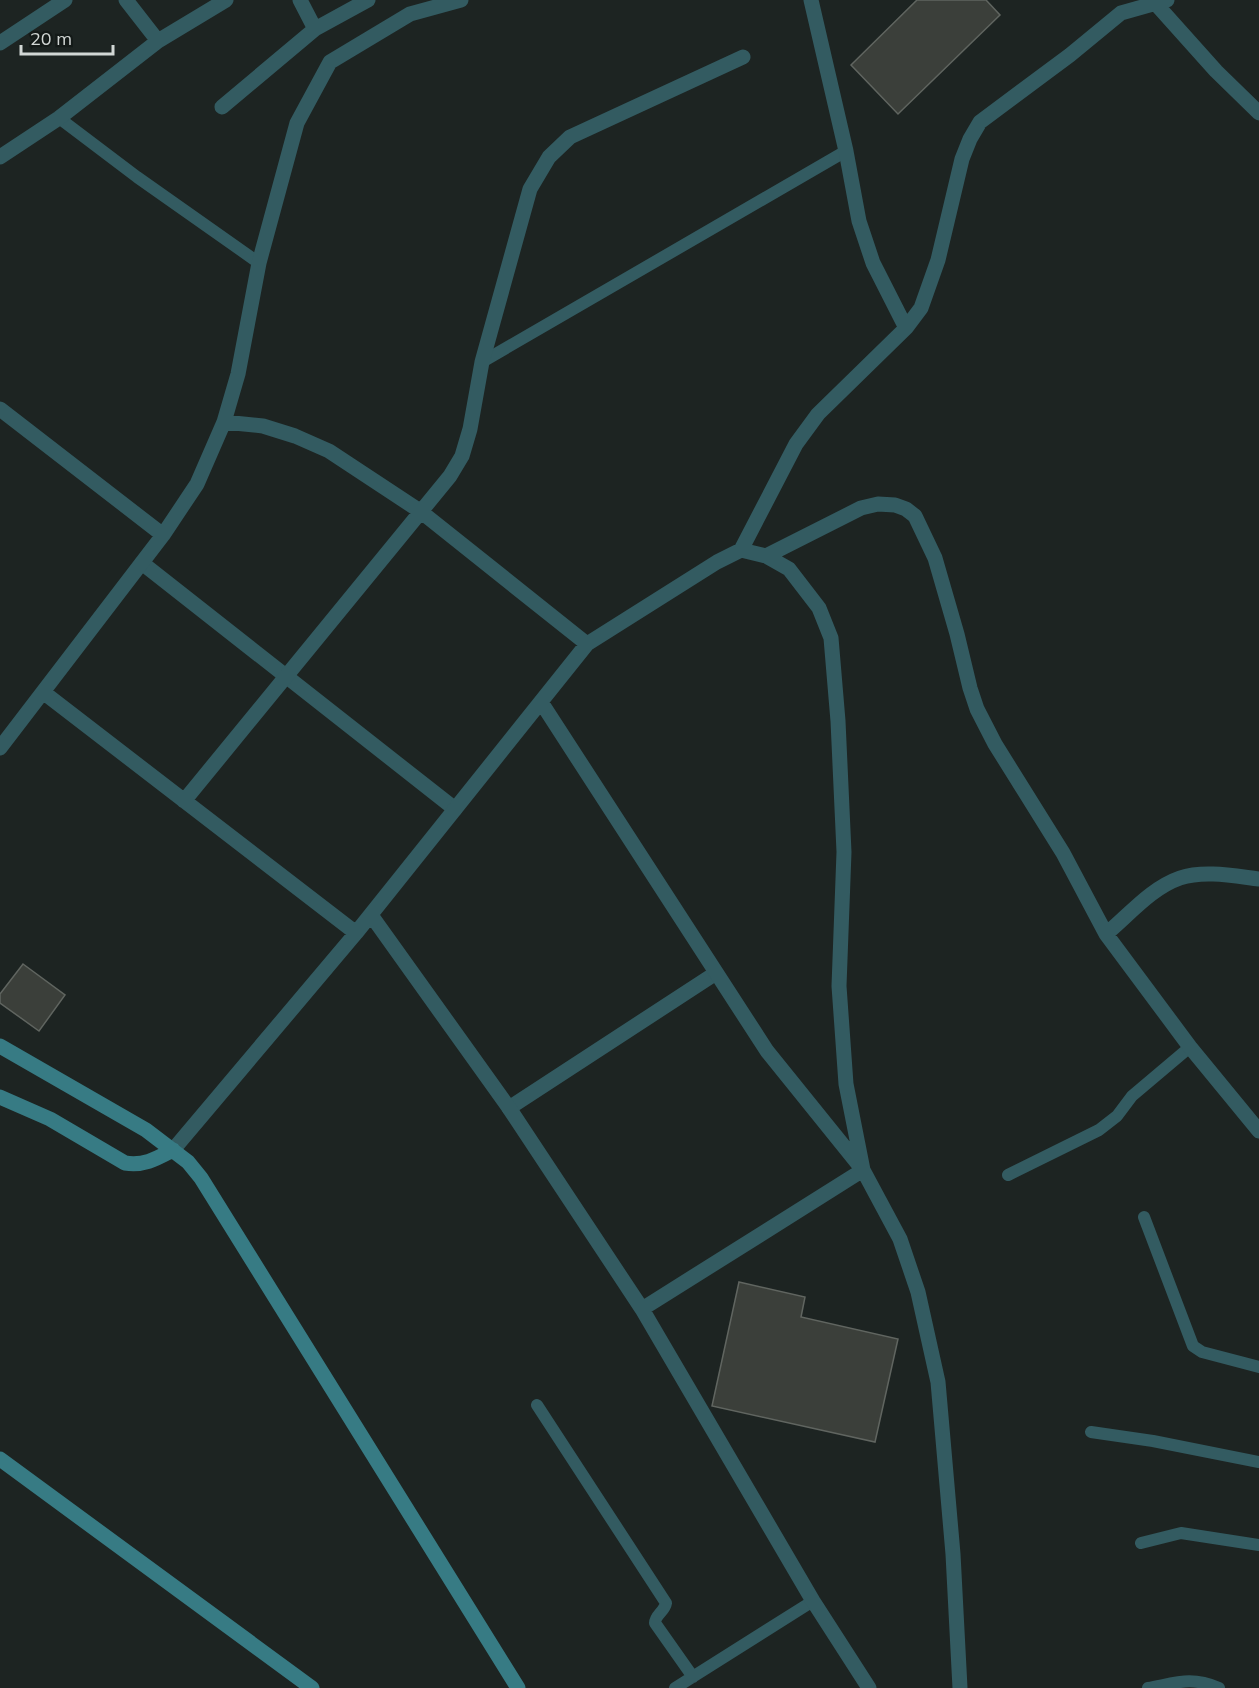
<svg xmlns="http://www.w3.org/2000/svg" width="1259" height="1688" font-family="Mulish,sans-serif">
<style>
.building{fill:#3b3f3a;stroke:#606560;stroke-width:1.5}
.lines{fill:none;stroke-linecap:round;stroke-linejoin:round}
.service{stroke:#335b61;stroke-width:12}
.pedestrian{stroke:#335b61;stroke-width:15}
.minor{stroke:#335b61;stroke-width:15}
.secondary{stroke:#377b84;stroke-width:15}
</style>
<rect width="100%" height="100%" fill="#1d2422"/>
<path class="building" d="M917 0H986L1000 15 898 114 851 65Z
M23 964 65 995 39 1031 0 1003V994Z
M739 1282 805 1297 801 1317 898 1339 875 1442 712 1406Z"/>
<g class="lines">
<path class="service" d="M59 118 137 177 259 263
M482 362 846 151
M1008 1175 1099 1130 1117 1116 1132 1096 1190 1047
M1144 1217 1193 1346 1202 1352 1259 1367
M537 1405 666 1603C665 1611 655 1615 655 1623L693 1677
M1091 1432 1153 1441 1259 1462
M1141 1543 1181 1533 1259 1545
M675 1688 813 1601
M1148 1688C1176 1683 1191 1676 1219 1688"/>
<path class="pedestrian" d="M142 563 455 809
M509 1108 716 973"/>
<path class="minor" d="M126 0 158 41
M300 0 315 29
M1156 4 1216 71 1259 113
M0 43 65 0
M222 107 315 29 368 0
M0 157 59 118 158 41 226 0
M906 328 921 308 938 260 962 159 970 139 980 122 1070 55 1121 13 1167 0
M0 409 163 535
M224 422 263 426 295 436 329 451 420 511 587 644
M741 550 766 556 789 569 819 608 831 638 838 721 844 852 839 986 846 1084 863 1170 900 1239 918 1292 938 1382 953 1554 960 1688
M766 556 861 508 878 504 895 505 906 509 915 516 935 558 957 634 970 688 977 709 995 744 1063 853 1106 934 1190 1047 1259 1131
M43 692 356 933
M541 702 767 1051 863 1170 642 1309
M0 748 163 535 197 484 224 422 238 374 259 263 297 123 330 62 410 14 461 0
M184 801 450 476 462 456 470 429 482 362 530 189 549 157 570 137 743 57
M371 915 509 1108 642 1309 813 1601 869 1688
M1106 934C1129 915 1151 888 1180 878 1204 870 1234 876 1259 879
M173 1150 356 933 587 644 717 562 741 550 796 444 818 414 906 328 873 263 859 221 846 151 811 0"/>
<path class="secondary" d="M0 1046 146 1130 188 1162 201 1178 518 1688
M0 1097 50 1119 125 1163C144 1166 156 1159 173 1150
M0 1459 312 1688"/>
</g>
<path d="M21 45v9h92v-9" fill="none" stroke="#d2d7d5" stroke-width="3"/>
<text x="30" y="45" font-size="18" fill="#d2d7d5" stroke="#141a18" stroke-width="4.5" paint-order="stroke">20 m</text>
</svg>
